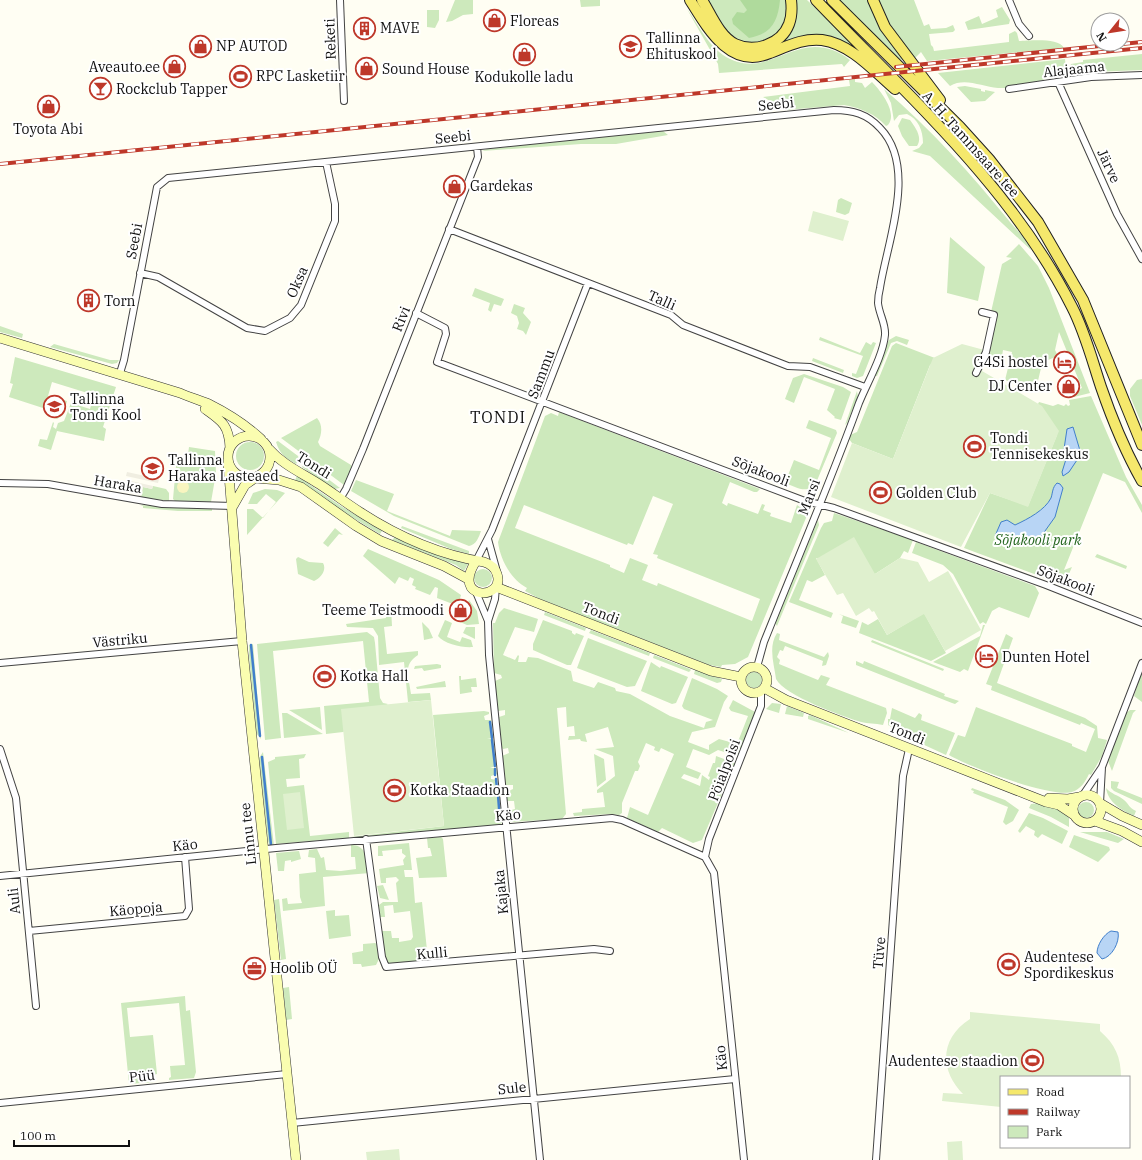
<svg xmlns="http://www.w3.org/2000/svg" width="1142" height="1160" font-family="'IBM Plex Serif',serif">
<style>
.green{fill:#cde9bc;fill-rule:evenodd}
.forest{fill:#afda9c}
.sand{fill:#f9f5c0}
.pitch{fill:#dff0ce}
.plaza{fill:#f0eee1}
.water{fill:#b8d5f5;stroke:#417fcb}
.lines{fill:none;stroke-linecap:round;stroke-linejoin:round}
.stream{stroke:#417fcb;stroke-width:2.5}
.street-casing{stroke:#434343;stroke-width:8}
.secondary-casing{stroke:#323232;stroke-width:10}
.primary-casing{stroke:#212121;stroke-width:12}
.street{stroke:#fff;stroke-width:6}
.secondary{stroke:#fafdb0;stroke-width:9}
.primary{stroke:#f5e86c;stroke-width:10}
.rail-casing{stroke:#be382a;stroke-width:4}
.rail{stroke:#fff;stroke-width:2.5;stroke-dasharray:8;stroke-linecap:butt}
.labels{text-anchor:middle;stroke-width:4;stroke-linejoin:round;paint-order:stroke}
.poi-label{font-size:14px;fill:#101010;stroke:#fff;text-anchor:start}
.street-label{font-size:14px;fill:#101010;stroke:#fff}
.park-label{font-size:14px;font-style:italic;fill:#256720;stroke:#fff}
.quarter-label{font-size:16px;letter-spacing:1px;fill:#101010;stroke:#fff}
</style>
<rect width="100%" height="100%" fill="#fffef3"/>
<path class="green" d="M455 0H473V14L463 15 452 21 446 22Z
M580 0H600V6L581 7Z
M708 0H786C793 29 761 56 734 38 722 30 715 13 708 0Z
M795 0H807L868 59 834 40 776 47Z
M839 0H869L904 60 899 59Z
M877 0H914L924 26 929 24 931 29 946 28 953 25 955 30 953 32 929 34 931 45 933 47 934 51 1009 42V34L1015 31 1017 33 1019 41C1029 41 1058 37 1064 48L927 61 921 52 914 59 887 23Z
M1002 7 1010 20 1009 24 968 30 965 22 979 16 982 24 998 17 996 10Z
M687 9C698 24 707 44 723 55 770 86 798 21 850 60L844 67 842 64 719 73 718 64Z
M427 10H439V20L435 28 427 27Z
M1142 54V70L1069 73 1071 64 1083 62V60Z
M1065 59 1066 68C1056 79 1014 89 998 88 982 87 965 77 950 86L938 73Z
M855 79V82L862 83 865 88 872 82C881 91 898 113 888 125L886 126C875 114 861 108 844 105L786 110 763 97 850 86 849 80Z
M965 86 981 89V91L985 92V90L995 92 985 101 971 102 957 87Z
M884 89C931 129 971 174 1010 222 1017 231 1028 239 1031 250L930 156 912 151 919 148 923 143C923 130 918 119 907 114L899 115 894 121 891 103Z
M902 118 910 120C915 127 923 137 917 146H909L902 136 898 126Z
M663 131 668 135 616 144H581L482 151 487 149Z
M841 198 852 203 849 213 845 215 836 212 838 200Z
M950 237 985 267 978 301 947 293Z
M1019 244 1038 266 1049 288 1090 393 1074 397 1071 393 1082 388 1059 332 1055 350 1058 356 1048 360 1046 369 1041 368 1037 385 1044 387 1039 391 1005 380 1012 352 1003 350 1000 368 984 365 996 312H991L1002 264 1012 258 1006 257Z
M475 288 504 299 501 306 494 304 491 312 488 310 490 303 472 296Z
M514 304 525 308 523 313 531 322 526 335 523 331 517 329 519 323 517 316 511 313Z
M0 326 23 334 22 338 0 332Z
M896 336 909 340 907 345 897 341 891 343 877 376H874L887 344 889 340Z
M820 337 860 353 866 342 871 345 873 342 876 343 863 376 857 378 852 376V373L856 374 863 356 819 340Z
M896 343 940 360 930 365 893 459 852 443 849 439 850 435 857 432 892 346Z
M54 344 110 360H119L117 363 112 364 50 347Z
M15 357 116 387 103 427 106 429 104 441 57 431 51 450 38 446 40 439 47 440 53 422 54 423 53 427 56 429 58 423 64 421 71 403 90 409 94 395 52 382 48 396 67 401 63 415 57 419 48 416 46 409 9 397 13 384 10 383Z
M813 358 844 370 843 373 812 361Z
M804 374 843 387 851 392 841 420 834 418 835 417 827 410 835 389 804 377 794 403 785 399 793 378Z
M1142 379V425L1130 396V389L1137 380Z
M857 391 858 397 847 423 845 425Z
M1091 396 1126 477 1142 505V513L1125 482 1103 473 1064 570 1072 567 1064 585 964 548 990 493 1028 506 1057 435 1038 404 1039 402 1053 406 1058 404 1064 406 1066 404 1068 406 1070 405 1069 400Z
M559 412 760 489 757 492H754L730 482 722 503 727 506 728 503 758 514 762 504 765 505 763 510 771 513 770 516 791 523 797 505 807 512 806 518 748 657 735 664 722 665 721 667 709 665 540 599 525 591 527 588C511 580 500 559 498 542L545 416 551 413 558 416ZM653 496 673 504 653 554 658 555 657 558 760 599 752 621 658 583 657 586 642 580 648 565 630 558 624 573 610 567V565L515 528 524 505 627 545 628 543 633 545Z
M317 418C323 425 322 434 318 442L320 446 351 465 352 467 344 485 281 438Z
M809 420 836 430 837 433 816 483C807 495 796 487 785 483L794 460 819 470 831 438 806 428Z
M278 441 298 456 299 459 296 464C285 458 280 454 276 442Z
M236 456a14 14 0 1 1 28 0a14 14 0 1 1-28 0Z
M189 447 215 451 216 473 211 502 175 501 173 499 176 466 187 462Z
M305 463H307L340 488 334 489 302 467Z
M297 476 341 506 382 531 380 534 340 510 295 480Z
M356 480 394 494 387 511 450 536 452 530 481 531C479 537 476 545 469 546L394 516 351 491Z
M153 486 166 489 169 493V501L141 497 143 487 152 489Z
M265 489 277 490 285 493 247 535V509H253L263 518 276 502 266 494 257 504H248L253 493Z
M140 505 212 509V511H178L143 508V506Z
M834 513 913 540 908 553 904 551 900 558 875 574 816 558 825 575 812 582 807 580 799 600 833 613 831 618 789 602 821 528 824 523 832 521Z
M818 520 819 525 777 626 775 623Z
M402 526 469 551V554L451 549 401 528Z
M335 528 343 535 339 534 328 547 323 543Z
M395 537 447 558 468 564 464 571 456 565 392 540Z
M916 542 1035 586 1039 593 1029 618 999 607 992 611 986 624 983 622 980 624 953 574 943 565 912 553Z
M368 549 439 580 461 595 458 606 437 598 438 588 435 587 430 595 415 589 416 587 412 585 414 579 410 577 408 581 399 577 395 584 363 556Z
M1097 554 1127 566 1126 569 1095 557Z
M298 557 309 562 323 563C327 570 321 578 314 581L298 574 296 559Z
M474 578a9 9 0 1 1 18 0a9 9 0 1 1-18 0Z
M469 600 477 611 479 624 467 625 460 622Z
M385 608H391L392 626 384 627 387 654 418 651V655C402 665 409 678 411 694L430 693 431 700 408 702 404 662 379 665 378 636 373 628 347 627 346 624 386 618Z
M504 608 538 619 534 632 515 627 503 655 515 660 518 655 519 656 518 662H526L528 657 538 658 571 671 573 681 594 688 598 682 615 688 616 691 630 694 670 716 704 728 706 722 713 720 684 709 682 706 692 678 717 689 728 696 724 702 715 727 692 732 688 742 709 750V745L719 739 737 744 748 716 731 711 729 708 733 700 757 713 737 756 718 750 709 755 693 749 686 767 701 773 698 779 684 774 681 778 700 786 702 775 709 780 710 777 708 776 713 763H715L716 756 735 763 702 840 693 843 662 828 658 832 627 818 630 807 648 815 674 754 661 748 659 752 654 750 655 747 646 743 638 762 640 766 638 771H635L622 803V813L619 815 610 814 574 816 573 813 582 812V809L605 807 603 792 597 793V790L615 776 613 756 595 749 614 747 608 727 585 734 587 742 581 741 580 739 568 740 569 736H575L574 726 567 727 566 707 557 708 566 814 562 819 510 822 508 811 515 809 514 801H507L506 792 513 789V785H506L505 783 502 756 509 753 508 748 503 749 501 747 499 717 505 715V710L498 711 495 681 502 678 501 675 494 673 493 623H495L499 613Z
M545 612 586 628 585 631 544 615Z
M924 613 946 653 931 661 859 633 862 622 868 625 878 619 887 635Z
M839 614 859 621 856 628 841 623 843 616 839 614 836 621Z
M445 620 452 623 447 637 460 642 462 637 471 640 473 647C463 648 444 644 438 636Z
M543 620 572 631V633L575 635 576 633 584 636 571 665H567L533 650V644Z
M422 622 429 629 433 638 424 640Z
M983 625H985L968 671 964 669 960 672 933 662 980 636Z
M466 627H475V639L463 633Z
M591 630 650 653 649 656 589 633Z
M367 632 374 637 375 643 380 698 383 703 388 704 343 732 326 734 324 706 369 702 363 641 273 651 281 738 265 740 257 644Z
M777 633 780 634 779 640 824 657 828 652 829 656 826 665 822 666 823 661 785 646 783 651 780 650 777 657 780 660 779 664 818 680 821 675 830 678 826 685 886 708 887 713 883 725C875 723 868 724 861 722 842 716 785 696 776 679 774 664 768 647 777 633Z
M1006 634 1013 638 997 683 1085 718 1097 726 1098 738 1107 740 1102 756 1091 775 1089 774C1085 782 1081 789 1072 792 1051 798 969 767 949 755L958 735 965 737 976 707 1072 744V746L1086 752 1095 729 1081 723 1080 725 991 690 992 686 986 684Z
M588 638 647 661 635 686 627 687 577 668Z
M872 640 944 669 943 671 871 642Z
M253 644 261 739 256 733 249 655V645Z
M654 655 690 669 691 670 689 672 653 658Z
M856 661 863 664 864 661 945 694 944 696 959 701 955 704 952 703 856 665Z
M651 662 660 668 661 666 688 677 676 703 672 704 641 691Z
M437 664 441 665V668L424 671 422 668 414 669 415 666Z
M695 670 722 679 721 682 717 683 694 674Z
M1142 670V702L1134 696Z
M746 680a8 8 0 1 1 16 0a8 8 0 1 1-16 0Z
M459 676H461V680L476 678 477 687H471L472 692 460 694Z
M445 681 446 687 417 689 416 687Z
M772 703 781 704 779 713 766 709Z
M787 706 804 713 803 717 785 714Z
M320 707 322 730 289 710Z
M892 708 915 718 919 713 922 715 921 720 955 733 946 755 920 743 888 725V719H890Z
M1130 710H1136L1133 713 1112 771 1108 761 1110 754 1126 713Z
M484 711 489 712V714L484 716 485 720H491L493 738 487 739H493L496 766 490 768H496L497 774 491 776V779L497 780 498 789 493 791V794L499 795 502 823 498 825 358 839 351 837 444 826 433 715Z
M282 713H287L323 734 284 738Z
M810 715 849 733 808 719V716Z
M263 752 274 846H270L268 841 259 758Z
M306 754 304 758 299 759 300 778 286 779 287 787 304 785 310 836 349 832V838L276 844 268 762 275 759V757Z
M594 754 604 759 606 780 597 787Z
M1111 781 1119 782 1117 788 1142 798V804L1114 791 1111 788Z
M972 788 1005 800 1019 810 1013 821 1006 825 1003 822 1008 807 973 793 974 791 971 790Z
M1106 788C1111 794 1118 795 1124 800 1129 804 1129 808 1136 811L1134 816C1121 810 1108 802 1106 788Z
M1078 810a8 8 0 1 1 16 0a8 8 0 1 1-16 0Z
M1031 804C1041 801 1063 810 1069 818V827L1051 817 1029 808Z
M1029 813 1043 818 1068 831 1062 844 1042 834 1038 838 1034 835 1035 831 1026 826 1020 833 1018 831Z
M1080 832H1107L1124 839 1118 843Z
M1074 835 1109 847 1110 850 1098 862 1069 847Z
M441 837 443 839 447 877 419 878 416 858 432 856 430 848H428L427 838Z
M409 843 412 870H404L405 877H413L415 903 422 902 428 960 389 964 385 960 382 931H391L392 938H399V942L411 940 413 937 410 911 394 913 393 905 384 906 385 917H380L379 905 383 902H398L396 883 399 880 396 877 386 878V883H381L379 869 404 865 403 860 406 856 402 853V849L382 851 383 856H378V846Z
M351 845C367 844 367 862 370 873L323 877 325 906 283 911 282 899 287 898 288 904 302 903 300 897 299 874 316 872 315 858 308 857 309 850 317 849 321 858 324 857 326 870 341 871 356 869 355 857H351Z
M299 851 301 859 291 862V860L285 861 284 871H278L276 853Z
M383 885 389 900 380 898 377 886Z
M279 899 286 959 281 960 274 900Z
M335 910V916L349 915 351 936 329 939 326 911Z
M375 943 377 944 379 959 376 965 362 967 361 964H353L352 953 363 951V944Z
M289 987 292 1019 286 1020 283 988Z
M185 996 186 1011 190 1010 196 1072 194 1078 169 1080V1078L171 1077 170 1066 185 1065 179 1003 127 1008 130 1037 153 1035 157 1074 153 1075 154 1082 129 1084 121 1003Z"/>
<path class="forest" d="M740 0H780C778 22 771 34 749 38L733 24 732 19 737 12 744 13 747 10Z"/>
<path class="sand" d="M177 487a6 6 0 1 1 12 0a6 6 0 1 1-12 0Z"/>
<path class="pitch" d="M813 211 849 221 843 241 808 231Z
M962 344 988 351 982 371 1042 406 1059 431 1028 507 990 493 961 547 831 497 852 443 893 459 933 358Z
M854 537 875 574 900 558 918 562 929 582 948 571 981 630 945 651 924 614 887 635 874 611 872 612 869 608 856 616 843 593 837 595 816 559Z
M431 700 444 826 354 836 341 709Z
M300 792 304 828 287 830 283 794Z
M970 1012 1100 1024V1031C1115 1044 1121 1057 1121 1077H1001V1107L942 1101 943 1093 963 1094C939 1070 940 1038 970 1019Z
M962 1141 963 1160H948L947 1142Z
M399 1149 400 1160H367L366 1152Z"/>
<path class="plaza" d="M127 472 159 479 158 483 126 476Z
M131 481 153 486 152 489 143 487 141 497 138 496 140 486 130 484Z"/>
<path class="water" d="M1073 427 1081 454 1069 472 1063 476 1062 472 1067 456 1064 449 1067 429Z
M1057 483 1060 484 1063 488 1055 517 1040 538 1021 545 1014 542 1001 540 995 536 1001 522 1007 520 1015 525C1028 519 1045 510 1051 498 1053 492 1052 488 1057 483Z
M1111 931 1118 932C1120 942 1112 957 1102 959L1097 953C1097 945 1104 934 1111 931Z"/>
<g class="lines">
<path class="stream" d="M251 645 260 736
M490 722 492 738
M492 740 495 766
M262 757 271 845
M495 769V775
M496 779 497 789
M498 795 500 821"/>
<defs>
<path id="street" d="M340 0 344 101
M1009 0 1019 24 1029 36
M1058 82 1117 214 1142 259
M1009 89 1091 77 1142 75
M449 229 671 315 683 325 788 366 810 367 865 387
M140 273 158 277 247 328 265 331 290 318 301 305 335 221V204L326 162
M416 313 445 328 446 334 437 362 805 501 834 508 1046 585 1142 623
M120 373 124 360 157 187 168 178 834 110C853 110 867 114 880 128 918 167 887 242 880 288 879 292 878 298 878 303 879 314 886 324 885 335 883 356 867 383 859 403 830 483 796 562 764 642L757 667
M976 373 986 352 994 315 982 312
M0 483 48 484 162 504 233 506
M340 499 346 489 363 449 478 157 477 147
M488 539 496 568
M476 561 492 530 588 283
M496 587 495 599 488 621 489 655 540 1160
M476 592 488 621
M0 663 242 641
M0 749 16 798 36 1006
M1083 795 1102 767 1142 663
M1100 803 1102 767
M366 839 382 957 386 967 594 949 610 951
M705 857 709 839 761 706V691
M0 876 276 848 612 818 622 820 705 857 714 873 744 1160
M29 931 185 916 189 909 185 857
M0 1103 287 1074
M292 1123 735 1079
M876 1160 903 776 909 749"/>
<path id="secondary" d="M0 338 180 393C189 397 199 400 209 404 227 413 247 426 261 439
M205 409C222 421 229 425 230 448
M228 457a21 21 0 1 1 42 0a21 21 0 1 1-42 0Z
M269 449C283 465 302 473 319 484 333 493 346 503 360 512 397 536 440 555 484 562 490 564 495 567 497 574 506 601 450 601 476 561
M228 462 242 641 296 1160
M255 478 279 480 301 487 356 526 381 541 444 566 468 579
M233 506 245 485 255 478
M496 587 711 671 741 677
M741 680a13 13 0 1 1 26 0a13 13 0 1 1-26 0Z
M764 688 786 700 1046 802 1059 805 1074 815
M1073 809a14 14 0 1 1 28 0a14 14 0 1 1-28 0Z
M1049 798 1068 799 1079 797
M1100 803 1122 816 1142 825
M1095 821 1122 831 1142 842"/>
<path id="primary" d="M690 0C707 27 730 70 770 53 788 46 803 38 822 40 851 44 874 71 895 89
M702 0C711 14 719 36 735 44 754 53 781 45 789 24 792 16 792 8 791 0
M816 0C909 97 1011 186 1072 307 1085 332 1092 360 1101 387 1112 419 1125 451 1142 481
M832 0 960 127 989 159 1038 222 1083 300 1142 445
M873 0 885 27 940 100"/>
</defs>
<use href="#street" class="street-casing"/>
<use href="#secondary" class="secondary-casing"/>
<use href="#primary" class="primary-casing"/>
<use href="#street" class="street"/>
<use href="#secondary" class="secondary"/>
<use href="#primary" class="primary"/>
<defs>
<path id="rail" d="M1122 44 1142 42
M896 67 1119 44
M0 164 1142 48"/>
</defs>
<use href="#rail" class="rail-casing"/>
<use href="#rail" class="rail"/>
</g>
<defs>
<symbol id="shop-ring" viewBox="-11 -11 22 22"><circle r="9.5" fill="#fff" stroke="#be382a" stroke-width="1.5"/><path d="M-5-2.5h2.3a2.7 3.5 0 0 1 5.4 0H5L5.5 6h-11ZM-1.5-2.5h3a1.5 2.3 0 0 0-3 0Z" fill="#be382a"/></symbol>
<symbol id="building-ring" viewBox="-11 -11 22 22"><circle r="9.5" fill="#fff" stroke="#be382a" stroke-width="1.5"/><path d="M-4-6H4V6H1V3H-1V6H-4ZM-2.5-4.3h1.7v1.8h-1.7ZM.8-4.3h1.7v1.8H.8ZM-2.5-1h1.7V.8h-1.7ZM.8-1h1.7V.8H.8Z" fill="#be382a"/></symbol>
<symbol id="school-ring" viewBox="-11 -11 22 22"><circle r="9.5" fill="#fff" stroke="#be382a" stroke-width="1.5"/><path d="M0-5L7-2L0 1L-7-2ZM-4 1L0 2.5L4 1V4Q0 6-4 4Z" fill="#be382a"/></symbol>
<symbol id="stadium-ring" viewBox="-11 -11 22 22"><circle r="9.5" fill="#fff" stroke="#be382a" stroke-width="1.5"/><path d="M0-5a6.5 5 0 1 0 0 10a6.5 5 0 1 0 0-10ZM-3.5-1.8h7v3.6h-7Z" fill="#be382a"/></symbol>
<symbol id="bar-ring" viewBox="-11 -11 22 22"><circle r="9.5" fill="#fff" stroke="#be382a" stroke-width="1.5"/><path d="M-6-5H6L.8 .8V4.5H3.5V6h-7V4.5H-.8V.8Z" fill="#be382a"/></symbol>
<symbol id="hotel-ring" viewBox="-11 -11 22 22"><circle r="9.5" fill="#fff" stroke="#be382a" stroke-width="1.5"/><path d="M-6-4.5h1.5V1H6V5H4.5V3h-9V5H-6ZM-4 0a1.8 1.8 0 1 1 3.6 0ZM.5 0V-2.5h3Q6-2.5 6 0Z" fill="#be382a"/></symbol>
<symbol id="office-ring" viewBox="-11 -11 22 22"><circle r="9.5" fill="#fff" stroke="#be382a" stroke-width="1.5"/><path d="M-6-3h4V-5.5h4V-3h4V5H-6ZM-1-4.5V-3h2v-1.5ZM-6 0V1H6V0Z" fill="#be382a"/></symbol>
</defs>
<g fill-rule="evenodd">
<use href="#shop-ring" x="482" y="8" width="25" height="25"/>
<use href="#building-ring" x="352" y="16" width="25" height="25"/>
<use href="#shop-ring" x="188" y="34" width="25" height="25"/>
<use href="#school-ring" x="618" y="34" width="25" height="25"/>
<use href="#shop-ring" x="512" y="42" width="25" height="25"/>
<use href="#shop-ring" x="162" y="54" width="25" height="25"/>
<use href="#shop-ring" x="354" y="56" width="25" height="25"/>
<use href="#stadium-ring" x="228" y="64" width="25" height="25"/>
<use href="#bar-ring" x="88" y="76" width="25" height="25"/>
<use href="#shop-ring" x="36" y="94" width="25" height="25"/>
<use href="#shop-ring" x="442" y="174" width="25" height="25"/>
<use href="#building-ring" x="76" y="288" width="25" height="25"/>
<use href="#hotel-ring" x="1052" y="350" width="25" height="25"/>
<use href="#shop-ring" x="1056" y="374" width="25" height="25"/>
<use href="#school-ring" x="42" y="394" width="25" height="25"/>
<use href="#stadium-ring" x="962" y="434" width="25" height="25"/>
<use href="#school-ring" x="140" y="456" width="25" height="25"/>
<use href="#stadium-ring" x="868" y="480" width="25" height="25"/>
<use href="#shop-ring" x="448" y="598" width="25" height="25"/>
<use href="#hotel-ring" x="974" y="644" width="25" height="25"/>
<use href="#stadium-ring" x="312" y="664" width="25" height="25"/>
<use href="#stadium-ring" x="382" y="778" width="25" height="25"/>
<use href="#stadium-ring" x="996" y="952" width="25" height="25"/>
<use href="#office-ring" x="242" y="956" width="25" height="25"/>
<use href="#stadium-ring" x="1020" y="1048" width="25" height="25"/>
</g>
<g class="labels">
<g class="poi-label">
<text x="510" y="26">Floreas</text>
<text x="380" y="33">MAVE</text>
<text x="646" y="43">Tallinna<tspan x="646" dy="16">Ehituskool</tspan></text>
<text x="216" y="51">NP AUTOD</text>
<text x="160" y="72" text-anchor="end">Aveauto.ee</text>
<text x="382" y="74">Sound House</text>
<text x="256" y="81">RPC Lasketiir</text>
<text x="524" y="82" text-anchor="middle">Kodukolle ladu</text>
<text x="116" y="94">Rockclub Tapper</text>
<text x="48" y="134" text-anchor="middle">Toyota Abi</text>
<text x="470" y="191">Gardekas</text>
<text x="104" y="306">Torn</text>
<text x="1048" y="367" text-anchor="end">G4Si hostel</text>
<text x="1052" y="391" text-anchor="end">DJ Center</text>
<text x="70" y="404">Tallinna<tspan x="70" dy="16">Tondi Kool</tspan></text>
<text x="990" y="443">Tondi<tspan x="990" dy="16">Tennisekeskus</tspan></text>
<text x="168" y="465">Tallinna<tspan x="168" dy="16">Haraka Lasteaed</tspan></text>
<text x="896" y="498">Golden Club</text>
<text x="444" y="615" text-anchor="end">Teeme Teistmoodi</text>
<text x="1002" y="662">Dunten Hotel</text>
<text x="340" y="681">Kotka Hall</text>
<text x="410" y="795">Kotka Staadion</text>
<text x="1024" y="962">Audentese<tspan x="1024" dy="16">Spordikeskus</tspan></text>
<text x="270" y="973">Hoolib OÜ</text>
<text x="1018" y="1066" text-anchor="end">Audentese staadion</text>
</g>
<g class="street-label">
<text transform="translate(330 39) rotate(-92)" y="5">Reketi</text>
<text transform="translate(1074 69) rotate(-6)" y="5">Alajaama</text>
<text transform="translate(776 104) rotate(-6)" y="5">Seebi</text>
<text transform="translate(453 137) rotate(-6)" y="5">Seebi</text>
<text transform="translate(971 144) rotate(48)" y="5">A. H. Tammsaare tee</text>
<text transform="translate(1109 166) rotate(65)" y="5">Järve</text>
<text transform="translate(134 241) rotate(-79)" y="5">Seebi</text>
<text transform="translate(297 282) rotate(-66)" y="5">Oksa</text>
<text transform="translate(662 300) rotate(24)" y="5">Talli</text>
<text transform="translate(401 319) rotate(-68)" y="5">Rivi</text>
<text transform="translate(541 374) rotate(-69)" y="5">Sammu</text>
<text transform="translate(314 465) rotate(32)" y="5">Tondi</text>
<text transform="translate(761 471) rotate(21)" y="5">Sõjakooli</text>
<text transform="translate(118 484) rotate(10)" y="5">Haraka</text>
<text transform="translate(809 497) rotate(-69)" y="5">Marsi</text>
<text transform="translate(1066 580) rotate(21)" y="5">Sõjakooli</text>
<text transform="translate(601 613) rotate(21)" y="5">Tondi</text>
<text transform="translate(120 640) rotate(-5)" y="5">Västriku</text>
<text transform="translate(907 733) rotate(22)" y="5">Tondi</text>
<text transform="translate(724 770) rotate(-69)" y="5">Pöialpoisi</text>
<text transform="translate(508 815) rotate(-5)" y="5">Käo</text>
<text transform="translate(248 834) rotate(-96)" y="5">Linnu tee</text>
<text transform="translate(185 845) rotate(-6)" y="5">Käo</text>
<text transform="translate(501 892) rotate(-96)" y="5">Kajaka</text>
<text transform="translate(14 901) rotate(-96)" y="5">Auli</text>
<text transform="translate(136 909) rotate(-5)" y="5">Käopoja</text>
<text transform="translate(432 953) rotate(-5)" y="5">Kulli</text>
<text transform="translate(879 953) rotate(-85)" y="5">Tüve</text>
<text transform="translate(721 1058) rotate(-96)" y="5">Käo</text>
<text transform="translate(142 1076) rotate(-6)" y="5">Püü</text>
<text transform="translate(512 1088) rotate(-6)" y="5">Sule</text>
</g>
<g class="park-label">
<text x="1038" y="545">Sõjakooli park</text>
</g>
<g class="quarter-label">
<text x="498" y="423">TONDI</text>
</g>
</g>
<rect x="1000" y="1076" width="130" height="72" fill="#ffffff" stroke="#9f9f9f"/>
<rect x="1008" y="1089" width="20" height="6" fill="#f5e86c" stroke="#9f9f9f"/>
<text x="1036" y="1096" font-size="12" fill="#101010">Road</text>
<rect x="1008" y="1109" width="20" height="6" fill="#be382a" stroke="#9f9f9f"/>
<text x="1036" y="1116" font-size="12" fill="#101010">Railway</text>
<rect x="1008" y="1126" width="20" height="12" fill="#cde9bc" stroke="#9f9f9f"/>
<text x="1036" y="1136" font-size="12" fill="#101010">Park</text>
<g transform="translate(1110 32) rotate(240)"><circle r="19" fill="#ffffff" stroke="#9f9f9f"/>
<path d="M0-3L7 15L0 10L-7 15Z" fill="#be382a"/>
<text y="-6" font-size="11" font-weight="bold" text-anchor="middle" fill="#101010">N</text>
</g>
<path d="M14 1140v6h115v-6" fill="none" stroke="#101010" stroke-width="2"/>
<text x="20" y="1140" font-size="12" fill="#101010" stroke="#ffffff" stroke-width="3" paint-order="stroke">100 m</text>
</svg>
